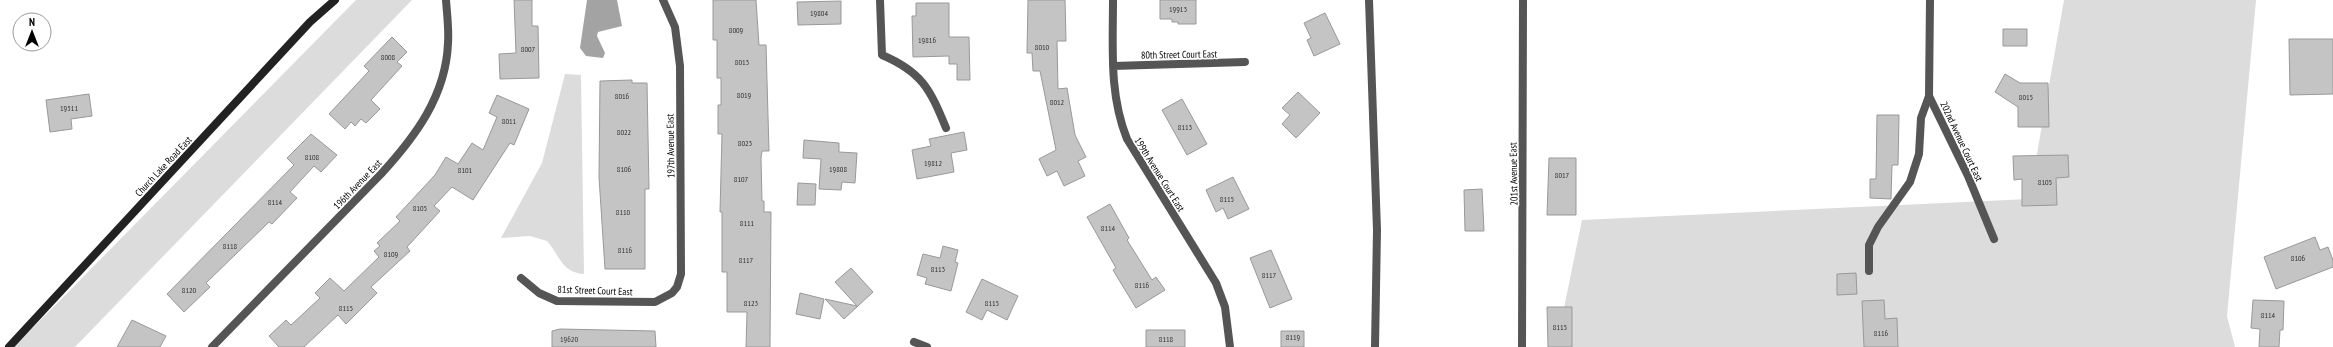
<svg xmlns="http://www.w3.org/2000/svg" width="2333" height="347" font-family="'PT Sans Narrow',sans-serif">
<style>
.green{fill:#dcdcdc}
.water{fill:#a3a3a3}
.building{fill:#c4c4c4;stroke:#999}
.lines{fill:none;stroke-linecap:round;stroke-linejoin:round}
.lane{stroke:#555;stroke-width:8}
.street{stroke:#555;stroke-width:8}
.secondary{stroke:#222;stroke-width:8}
.labels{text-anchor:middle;stroke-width:3.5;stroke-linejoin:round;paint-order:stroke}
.number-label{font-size:8px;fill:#313131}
.street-label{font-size:10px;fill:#000;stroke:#fff}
</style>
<rect width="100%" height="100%" fill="#fff"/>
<path class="green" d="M356 0H412L75 347H14Z
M2064 0H2256L2227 316 2235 347H1556L1582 220 2029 199Z
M565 74 581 75 584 274C561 272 561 257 547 241L530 236 501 238 542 163Z"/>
<path class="water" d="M587 0H617L622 26 598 32 597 36 605 53 603 58 586 56 580 48Z"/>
<path class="building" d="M514 0H532V26H538L539 78 500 79 499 54 516 53Z
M713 0H756L759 45H766L769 151H762L761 158 762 201H764V212H771L770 347H746L747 312H727V272H722V212H720L722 134H718V105H721V78H717V40H713Z
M1028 0H1065L1066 41H1057L1058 89 1067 88 1075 135 1086 157 1078 161 1085 176 1064 186 1057 171 1047 176 1039 159 1056 150 1040 71H1033L1032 53H1027Z
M1160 0H1196V24H1178V22H1172V19H1160Z
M841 1V24L798 25 797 2Z
M916 3H949V37H969L970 80H957V64H949V56L913 57 912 16H916Z
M1325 13 1340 44 1314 56 1307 40 1311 38 1304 23Z
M2003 29H2027V46H2003Z
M392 37 407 52 397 62 402 66 371 100 380 109 366 123 361 119 355 126 351 122 345 129 329 114 369 71 364 66Z
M2289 39H2333V94L2290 95Z
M2005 74 2020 83H2048L2049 127H2018V107L1995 92Z
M632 80V83H647L649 189H645V269H605L599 177 600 81Z
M1298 92 1320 113 1296 138 1282 124 1290 115 1282 108Z
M89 94 92 116 71 119 72 129 50 132 46 100Z
M497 95 529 109 514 145 510 143 473 200 452 187 434 206 440 211 407 247 410 251 371 287 377 293 346 324 338 315 304 347H279L269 336 286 320 291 325 320 298 315 293 330 278 344 291 379 257 374 251 380 246 377 243 400 221 396 217 435 175 446 157 458 164 472 143 483 150 497 117 489 113Z
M1182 99 1207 144 1187 155 1162 110Z
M1877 115H1899L1898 165H1892L1891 199 1870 198V179H1876Z
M964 132 967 150 951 153 954 172 917 179 912 150 931 146 929 139Z
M311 134 337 155 321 172 314 166 290 192 297 198 272 224 269 222 206 283 210 287 184 312 167 294 294 165 287 158Z
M804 140 839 143V152L857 153 855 183 842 182 841 190 819 189 821 159 803 158Z
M2068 155 2069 177 2056 178 2057 205 2022 206V179L2014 180 2013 156Z
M1549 158H1576V215H1547Z
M1233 177 1249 209 1228 219 1223 208 1216 212 1206 190Z
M798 183 816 184 815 205H797Z
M1482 189 1484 231H1465L1464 190Z
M1110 204 1129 238 1127 240 1152 280 1156 277 1165 290 1136 308 1113 270 1116 268 1087 217Z
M2315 237 2320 250 2328 247 2333 260V267L2276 289 2264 257Z
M943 246 958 250 955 262 958 263 951 291 925 284 927 278 917 275 923 254 940 258Z
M1271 250 1292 299 1270 308 1250 258Z
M851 268 873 292 844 319 825 299 857 306 835 282Z
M1856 273 1857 294 1837 295V274Z
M982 279 1018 296 1007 320 987 310 982 320 966 312Z
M800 293 824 299 820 319 796 314Z
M1884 300 1885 319 1897 318 1898 347H1864L1862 301Z
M2253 300 2284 301 2283 330H2280L2279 347H2259L2260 329 2251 328Z
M1547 307H1572V347H1548Z
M132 320 166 336 160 347H117Z
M560 329 655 331 656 347H552V331Z
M1146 330H1185V347H1146Z
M1281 331H1304V347H1281Z"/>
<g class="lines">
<path class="lane" d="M880 0 882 55C922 72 930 89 946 128
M1369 0 1377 230 1375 347
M1869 271V245L1878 227 1910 182 1919 154 1921 118 1929 96"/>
<path class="street" d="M1113 0C1113 48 1109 94 1127 139L1216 283 1225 307 1230 347
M1930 0 1929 96 1968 176 1994 239
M1113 66 1245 62
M521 278 539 293 557 301 655 302 672 293 677 287 681 274 680 66 675 27 663 0
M914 342 927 347
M212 347 381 174C415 137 446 96 448 43 449 29 447 14 446 0
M1522 347 1523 0"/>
<path class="secondary" d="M9 347 310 22 335 0"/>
</g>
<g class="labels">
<g class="number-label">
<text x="1178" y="12">19913</text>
<text x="819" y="16">19804</text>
<text x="736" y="33">8009</text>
<text x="927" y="43">19816</text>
<text x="1042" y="50">8010</text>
<text x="528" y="52">8007</text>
<text x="388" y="60">8008</text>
<text x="742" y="65">8013</text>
<text x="744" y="98">8019</text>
<text x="622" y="99">8016</text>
<text x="2026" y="100">8015</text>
<text x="1057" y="105">8012</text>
<text x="69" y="111">19511</text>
<text x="509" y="124">8011</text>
<text x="1185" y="130">8113</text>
<text x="624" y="135">8022</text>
<text x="745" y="146">8023</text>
<text x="312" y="160">8108</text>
<text x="933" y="166">19812</text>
<text x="624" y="172">8106</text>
<text x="838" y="172">19808</text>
<text x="465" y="173">8101</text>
<text x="1562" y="178">8017</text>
<text x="741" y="182">8107</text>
<text x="2045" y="185">8105</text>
<text x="1227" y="202">8115</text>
<text x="275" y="205">8114</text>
<text x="420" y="211">8105</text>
<text x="623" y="215">8110</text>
<text x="747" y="226">8111</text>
<text x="1108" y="231">8114</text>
<text x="230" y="249">8118</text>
<text x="625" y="253">8116</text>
<text x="391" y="257">8109</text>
<text x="2298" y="261">8106</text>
<text x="746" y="263">8117</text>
<text x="938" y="272">8113</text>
<text x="1269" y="278">8117</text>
<text x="1142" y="288">8116</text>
<text x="189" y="293">8120</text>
<text x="751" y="306">8123</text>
<text x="992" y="306">8115</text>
<text x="346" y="311">8115</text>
<text x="2268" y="318">8114</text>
<text x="1560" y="330">8115</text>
<text x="1881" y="336">8116</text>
<text x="1293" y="340">8119</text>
<text x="569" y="342">19620</text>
<text x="1166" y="342">8118</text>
</g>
<g class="street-label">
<text transform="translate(1179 54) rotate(-1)" y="4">80th Street Court East</text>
<text transform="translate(1962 141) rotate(65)" y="4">202nd Avenue Court East</text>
<text transform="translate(670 146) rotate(-91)" y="4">197th Avenue East</text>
<text transform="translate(163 166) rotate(-47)" y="4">Church Lake Road East</text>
<text transform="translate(1160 174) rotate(58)" y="4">199th Avenue Court East</text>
<text transform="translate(1513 174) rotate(-91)" y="4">201st Avenue East</text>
<text transform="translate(357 184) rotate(-46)" y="4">196th Avenue East</text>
<text transform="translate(595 290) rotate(2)" y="4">81st Street Court East</text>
</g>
</g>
<g transform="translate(32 32)"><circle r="19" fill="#ffffff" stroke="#999999"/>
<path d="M0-3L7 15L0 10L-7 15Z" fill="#000000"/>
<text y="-6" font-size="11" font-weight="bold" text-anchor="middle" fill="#000000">N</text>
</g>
</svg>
